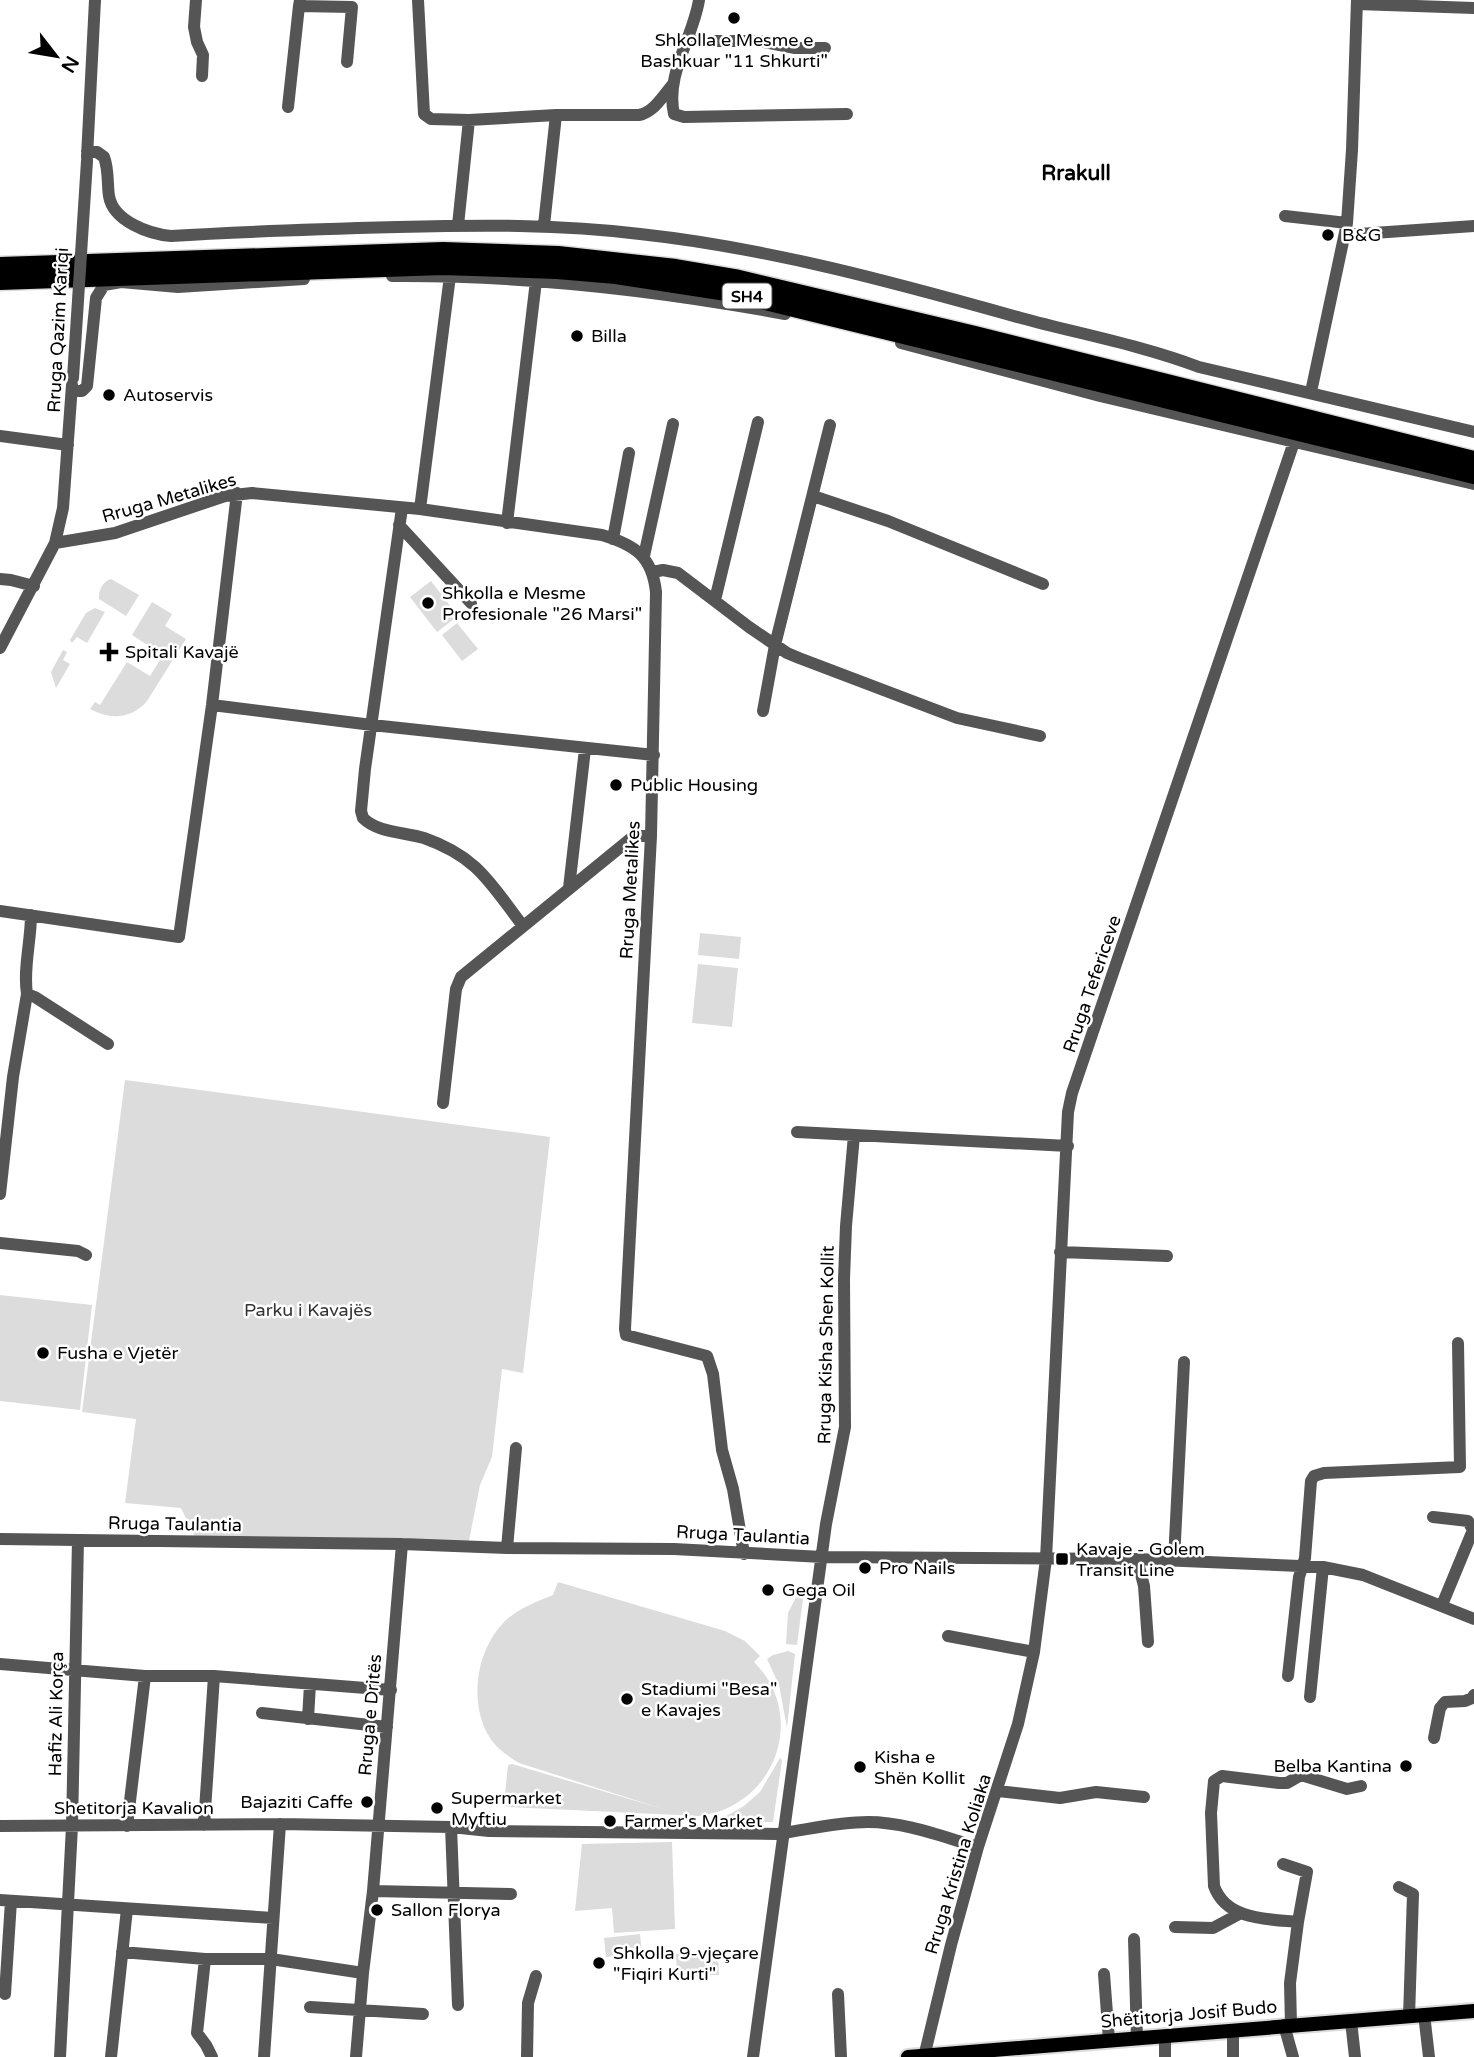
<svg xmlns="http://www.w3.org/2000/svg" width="1474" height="2057" font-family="'Varela Round',sans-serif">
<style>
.green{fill:#dcdcdc}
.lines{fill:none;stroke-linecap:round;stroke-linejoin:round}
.major-casing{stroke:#dbdbdb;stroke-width:18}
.highway-casing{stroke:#dbdbdb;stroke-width:21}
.minor{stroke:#555;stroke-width:12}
.major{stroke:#000;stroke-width:14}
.highway{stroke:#000;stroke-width:18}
.minor-bridge{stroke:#555;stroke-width:12}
.poi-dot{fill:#000;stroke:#fff;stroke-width:2.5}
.labels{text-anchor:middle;stroke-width:5;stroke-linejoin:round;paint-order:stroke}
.shield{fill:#fff;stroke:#4c4c4c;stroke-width:2}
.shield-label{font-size:16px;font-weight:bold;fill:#000}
.poi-label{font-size:18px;fill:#000;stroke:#fff;text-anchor:start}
.street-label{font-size:18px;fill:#000;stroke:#fff}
.park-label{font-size:18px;fill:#333;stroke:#fff}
.quarter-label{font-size:21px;font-weight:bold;fill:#000;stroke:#fff}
</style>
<rect width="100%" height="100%" fill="#fff"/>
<path class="green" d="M111 579 139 595 126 616 99 599C98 591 103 581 111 579Z
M431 581 458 616 437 632 410 597Z
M152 602 172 614 165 626 186 639 147 701C132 719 110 720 90 709L95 702 100 705 127 662 150 676 163 655 132 635Z
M95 608 105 612 87 643 77 637 72 643 70 640 86 613Z
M457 623 478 649 462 661 442 635Z
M63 650 67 652 63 660 70 664 56 688 51 672Z
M700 933 741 937 739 959 698 955Z
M698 964 738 968 732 1027 692 1023Z
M125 1080 550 1137 523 1373 502 1369 492 1457 480 1485 469 1541 195 1537 181 1508 125 1503 136 1419 82 1412Z
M0 1295 92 1305 80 1410 0 1401Z
M558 1582 725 1631 745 1641 760 1656 754 1662C809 1717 774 1808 698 1816L508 1807 504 1804 508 1765 512 1764 663 1809 519 1763C508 1756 497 1749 490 1738 468 1703 476 1650 505 1621 519 1608 536 1602 553 1595Z
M800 1589 804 1591 797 1645 786 1644 788 1613Z
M788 1651 795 1654 787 1728 779 1685 767 1659 773 1655Z
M780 1758 782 1760 773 1822H721V1819L744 1806 760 1792Z
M672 1842 675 1929 614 1933 612 1908 575 1911 582 1844Z
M640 1934 642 1953 606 1957 604 1938Z
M718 1953 719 1975 677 1976 676 1954Z"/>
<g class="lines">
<defs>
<path id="major" d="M908 2057 1474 2011"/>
<path id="highway" d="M0 266 443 251 558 255 676 268 735 278 975 335 1474 460
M0 281 443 266 557 270 616 275 733 293 1474 475"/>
</defs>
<use href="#major" class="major-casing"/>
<use href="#highway" class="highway-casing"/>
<path class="minor" d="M196 0 194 27 197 42 203 55 202 76
M300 0 299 6 352 7 347 62
M418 0 424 114 431 119 469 120 556 115H639C654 112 663 96 673 84
M699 0C693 38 665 75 674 114L684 117 847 114
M1357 4 1474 8
M687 41H758L795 48H825
M288 107 299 6
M87 151 97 152 104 157C109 170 107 183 109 196 113 221 149 234 171 236 247 231 322 229 398 227 479 225 559 224 640 234 769 248 896 283 1021 318 1080 334 1141 345 1199 367L1474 432
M87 157 95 0
M1285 216 1347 223
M458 225 469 120
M544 225 556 115
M1345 235 1474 226
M392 276C524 275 655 290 785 314
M901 343 1100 396 1474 484
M72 391H82L87 386 96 298 104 285 121 282 178 287 304 279
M1311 392 1347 223 1352 150 1357 0
M0 436 68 445
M813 496 888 521 1043 584
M402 508 365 769 361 811 363 818C378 833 404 832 424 838 478 857 490 883 523 926
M420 509 450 276
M507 523 536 281
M399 525 471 603
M613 539 629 453
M55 543 115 533 225 496 252 493 420 509 602 535C635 545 652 556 656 592L651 836 625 1329 626 1335 707 1356 713 1374 722 1450 733 1489 744 1554
M644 556 673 424
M653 572 663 570 678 573 749 627 787 653 799 658 957 718 1040 736
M0 579 11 580 34 586
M715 600 758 422
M0 648 55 543 63 508 72 385
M212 705 372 725 654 755
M763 711 775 645 830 425
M569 888 585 749
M0 911 179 937 212 705 237 493
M27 994 35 997 108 1044
M443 1103 456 989 461 977 634 836H651
M797 1132 1068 1146
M0 1194 13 1077 27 994C23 969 31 941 31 915
M0 1243 78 1251 86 1255
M1060 1252 1167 1256
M1433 1517 1468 1521 1473 1530 1442 1605
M0 1539 402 1544 507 1548 674 1549 822 1557 1137 1559 1323 1567 1363 1575 1474 1619
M507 1548 516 1448
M1137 1559 1144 1586 1148 1642
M1174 1560 1184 1362
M948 1636 1034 1652
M0 1664 145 1676H214L391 1690
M1288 1676 1299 1577 1305 1558 1311 1481 1314 1476 1324 1473 1460 1467 1458 1343
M1310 1697 1323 1567
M262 1713 387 1727
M308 1719 310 1684
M1434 1738 1440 1708 1445 1702 1465 1701 1472 1698 1474 1695
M998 1791 1060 1798 1096 1792 1144 1797
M204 1825 214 1676
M0 1826 280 1824 451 1827 489 1831 777 1834C807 1830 836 1822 868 1822 905 1822 943 1837 978 1847
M127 1826 145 1676
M451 1827 458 2005
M1283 1864 1307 1872 1298 1922 1290 1983 1291 2025
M1399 1887 1413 1894 1409 2017
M373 1891 511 1894
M0 1900 273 1918
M1298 1922C1267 1919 1226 1920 1214 1886L1211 1813 1214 1781 1222 1776 1279 1783H1287L1301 1775 1347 1789 1361 1786
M1175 1927 1213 1928 1241 1913
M1134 1939 1137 2038
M122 1952 205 1959H271L363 1973
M205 1959 197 2033 206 2045 212 2057
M1104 1974 1109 2040
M5 1994 11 1901
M838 1994 841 2057
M310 2007 423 2014
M1424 2014 1429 2057
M1351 2021 1355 2057
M1284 2025 1293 2057
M1233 2031V2057
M1165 2036V2057
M60 2057 72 1826 78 1540
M111 2057 127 1909
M264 2057 280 1824
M356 2057 363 1973 373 1891 402 1544
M527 2057 528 2003 536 1976
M753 2057 826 1524 845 1427 844 1279 846 1226 854 1135
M924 2057 951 1945 978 1847 1018 1724 1034 1652 1046 1559 1068 1112 1072 1093 1294 442"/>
<use href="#major" class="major"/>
<use href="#highway" class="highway"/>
<path class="minor-bridge" d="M73 378 87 161"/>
</g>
<g class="poi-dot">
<circle cx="734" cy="18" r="7"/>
<circle cx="1328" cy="235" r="7"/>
<circle cx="577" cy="336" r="7"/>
<circle cx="109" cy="395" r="7"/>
<circle cx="428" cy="603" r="7"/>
<path d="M105.5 641.5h7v7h7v7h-7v7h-7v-7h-7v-7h7z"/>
<circle cx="616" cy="785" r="7"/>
<circle cx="43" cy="1353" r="7"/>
<rect x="1055" y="1552" width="14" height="14" rx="3.5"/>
<circle cx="865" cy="1568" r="7"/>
<circle cx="768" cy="1590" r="7"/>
<circle cx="627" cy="1699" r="7"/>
<circle cx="1406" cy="1766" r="7"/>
<circle cx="860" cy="1767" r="7"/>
<circle cx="367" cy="1802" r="7"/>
<circle cx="437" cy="1808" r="7"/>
<circle cx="610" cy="1821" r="7"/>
<circle cx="377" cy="1910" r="7"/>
<circle cx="599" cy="1963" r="7"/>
</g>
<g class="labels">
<rect class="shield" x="722.5" y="283.5" width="49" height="25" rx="5"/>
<g class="shield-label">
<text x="747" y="302">SH4</text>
</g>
<g class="poi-label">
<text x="734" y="46" text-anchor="middle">Shkolla e Mesme e<tspan x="734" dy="21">Bashkuar "11 Shkurti"</tspan></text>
<text x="1342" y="241">B&amp;G</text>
<text x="591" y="342">Billa</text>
<text x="123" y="401">Autoservis</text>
<text x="442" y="599">Shkolla e Mesme<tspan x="442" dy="21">Profesionale "26 Marsi"</tspan></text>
<text x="125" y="658">Spitali Kavajë</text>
<text x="630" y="791">Public Housing</text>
<text x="57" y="1359">Fusha e Vjetër</text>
<text x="1076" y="1555">Kavaje - Golem<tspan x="1076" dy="21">Transit Line</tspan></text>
<text x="879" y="1574">Pro Nails</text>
<text x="782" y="1596">Gega Oil</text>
<text x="641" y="1695">Stadiumi "Besa"<tspan x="641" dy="21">e Kavajes</tspan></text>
<text x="874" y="1763">Kisha e<tspan x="874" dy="21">Shën Kollit</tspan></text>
<text x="1392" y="1772" text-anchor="end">Belba Kantina</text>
<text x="451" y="1804">Supermarket<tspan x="451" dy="21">Myftiu</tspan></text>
<text x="353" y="1808" text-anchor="end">Bajaziti Caffe</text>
<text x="624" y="1827">Farmer's Market</text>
<text x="391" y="1916">Sallon Florya</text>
<text x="613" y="1959">Shkolla 9-vjeçare<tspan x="613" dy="21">"Fiqiri Kurti"</tspan></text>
</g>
<g class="street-label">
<text transform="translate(58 330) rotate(-87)" y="6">Rruga Qazim Kariqi</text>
<text transform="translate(169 498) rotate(-16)" y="6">Rruga Metalikes</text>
<text transform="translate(630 890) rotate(-87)" y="6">Rruga Metalikes</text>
<text transform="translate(1092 984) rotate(-71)" y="6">Rruga Tefericeve</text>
<text transform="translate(826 1345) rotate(-89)" y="6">Rruga Kisha Shen Kollit</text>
<text transform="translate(175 1524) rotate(1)" y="6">Rruga Taulantia</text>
<text transform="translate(743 1535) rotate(3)" y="6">Rruga Taulantia</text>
<text transform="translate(56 1714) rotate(-89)" y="6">Hafiz Ali Korça</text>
<text transform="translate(370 1715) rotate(-85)" y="6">Rruga e Dritës</text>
<text x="134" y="1814">Shetitorja Kavalion</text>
<text transform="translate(958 1864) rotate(-73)" y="6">Rruga Kristina Koliaka</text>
<text transform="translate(1189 2014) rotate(-5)" y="6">Shëtitorja Josif Budo</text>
</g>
<g class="park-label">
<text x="308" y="1316">Parku i Kavajës</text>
</g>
<g class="quarter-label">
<text x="1076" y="180">Rrakull</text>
</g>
</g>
<g transform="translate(56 56) rotate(121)" stroke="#ffffff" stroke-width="5" paint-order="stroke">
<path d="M0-5L12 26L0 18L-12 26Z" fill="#000000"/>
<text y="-10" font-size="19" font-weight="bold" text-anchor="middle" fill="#000000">N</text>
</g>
</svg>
